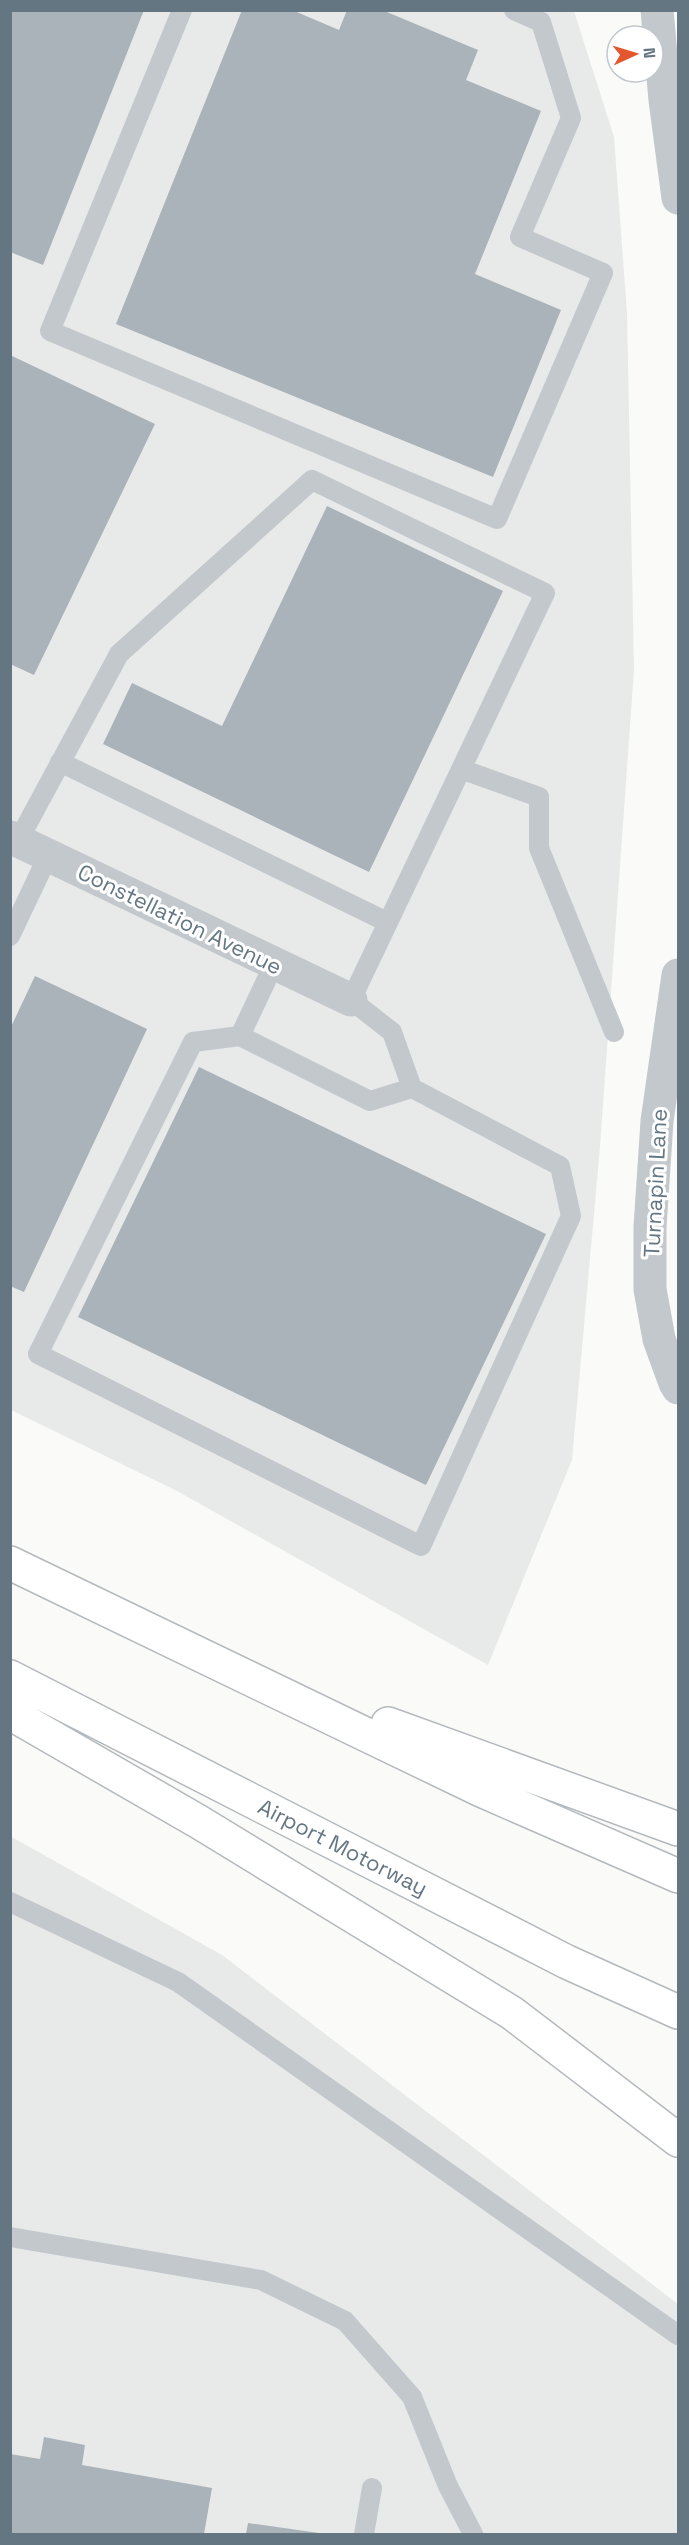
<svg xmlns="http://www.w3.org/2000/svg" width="689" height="2545" font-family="'Space Grotesk',sans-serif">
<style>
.built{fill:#e8e9e9}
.building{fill:#aab3b9}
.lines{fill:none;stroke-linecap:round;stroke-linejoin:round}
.motorway-casing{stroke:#b4b9bd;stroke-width:36}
.service{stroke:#c3c8cc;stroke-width:20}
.minor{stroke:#c3c8cc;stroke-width:33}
.motorway{stroke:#fff;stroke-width:33}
.labels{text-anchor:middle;stroke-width:6;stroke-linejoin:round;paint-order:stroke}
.street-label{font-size:22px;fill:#657683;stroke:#fff}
</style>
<rect width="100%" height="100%" fill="#fafaf8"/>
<path class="built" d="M10 11H574L614 137 627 313 634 670 600 1147 572 1460 488 1665 177 1491 11 1410Z
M10 1836 222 1955 678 2304V2534H11Z"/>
<path class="building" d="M10 10H144L43 265 10 252Z
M242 10H292L339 30 347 10H382L478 50 466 80 541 111 475 274 561 310 493 477 116 324Z
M10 355 155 424 34 675 10 664Z
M327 506 503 591 369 872 103 744 132 683 222 726Z
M35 976 147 1029 24 1292 10 1286V1029Z
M199 1067 546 1234 426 1485 78 1317Z
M44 2437 85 2445 82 2465 212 2488 204 2534H10V2454L40 2459Z
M248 2523 319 2533V2534H246Z"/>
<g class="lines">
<defs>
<path id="motorway" d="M10 1563 481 1790 678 1876
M10 1677 567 1962 678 2012
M10 1713 199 1822 512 2013 678 2140
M388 1724 678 1829"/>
</defs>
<use href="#motorway" class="motorway-casing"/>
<path class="service" d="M182 10 50 331 497 519 603 273 520 237 571 118 541 22 514 10
M60 762 387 922
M461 769 539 797V848L614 1032
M18 841 119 654 312 480 545 593 351 1000 392 1032 412 1088 560 1166 571 1216 421 1546 38 1354 193 1042 240 1036 274 964
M10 936 48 856
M240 1036 370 1101 412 1088
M10 1902 178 1982 678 2335
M10 2237 261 2280 345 2321 412 2397 448 2486 473 2534
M364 2534 372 2488"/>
<path class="minor" d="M657 10 665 100 678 198
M10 837 351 1000
M678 975 657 1121 650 1227V1289L659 1339 675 1383 678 1388"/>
<use href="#motorway" class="motorway"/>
</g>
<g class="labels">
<g class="street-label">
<text transform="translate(180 919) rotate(26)" y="8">Constellation Avenue</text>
<text transform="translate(655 1183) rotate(-87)" y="8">Turnapin Lane</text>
<text transform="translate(343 1847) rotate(27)" y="8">Airport Motorway</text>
</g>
</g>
<rect width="689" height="2545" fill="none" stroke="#657683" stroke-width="24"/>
<g transform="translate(635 54) rotate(86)"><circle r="28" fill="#ffffff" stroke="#c1c8cd" stroke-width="1.5"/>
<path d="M0-4.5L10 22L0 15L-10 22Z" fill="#e4572e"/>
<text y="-9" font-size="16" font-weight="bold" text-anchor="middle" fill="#657683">N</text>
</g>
</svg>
